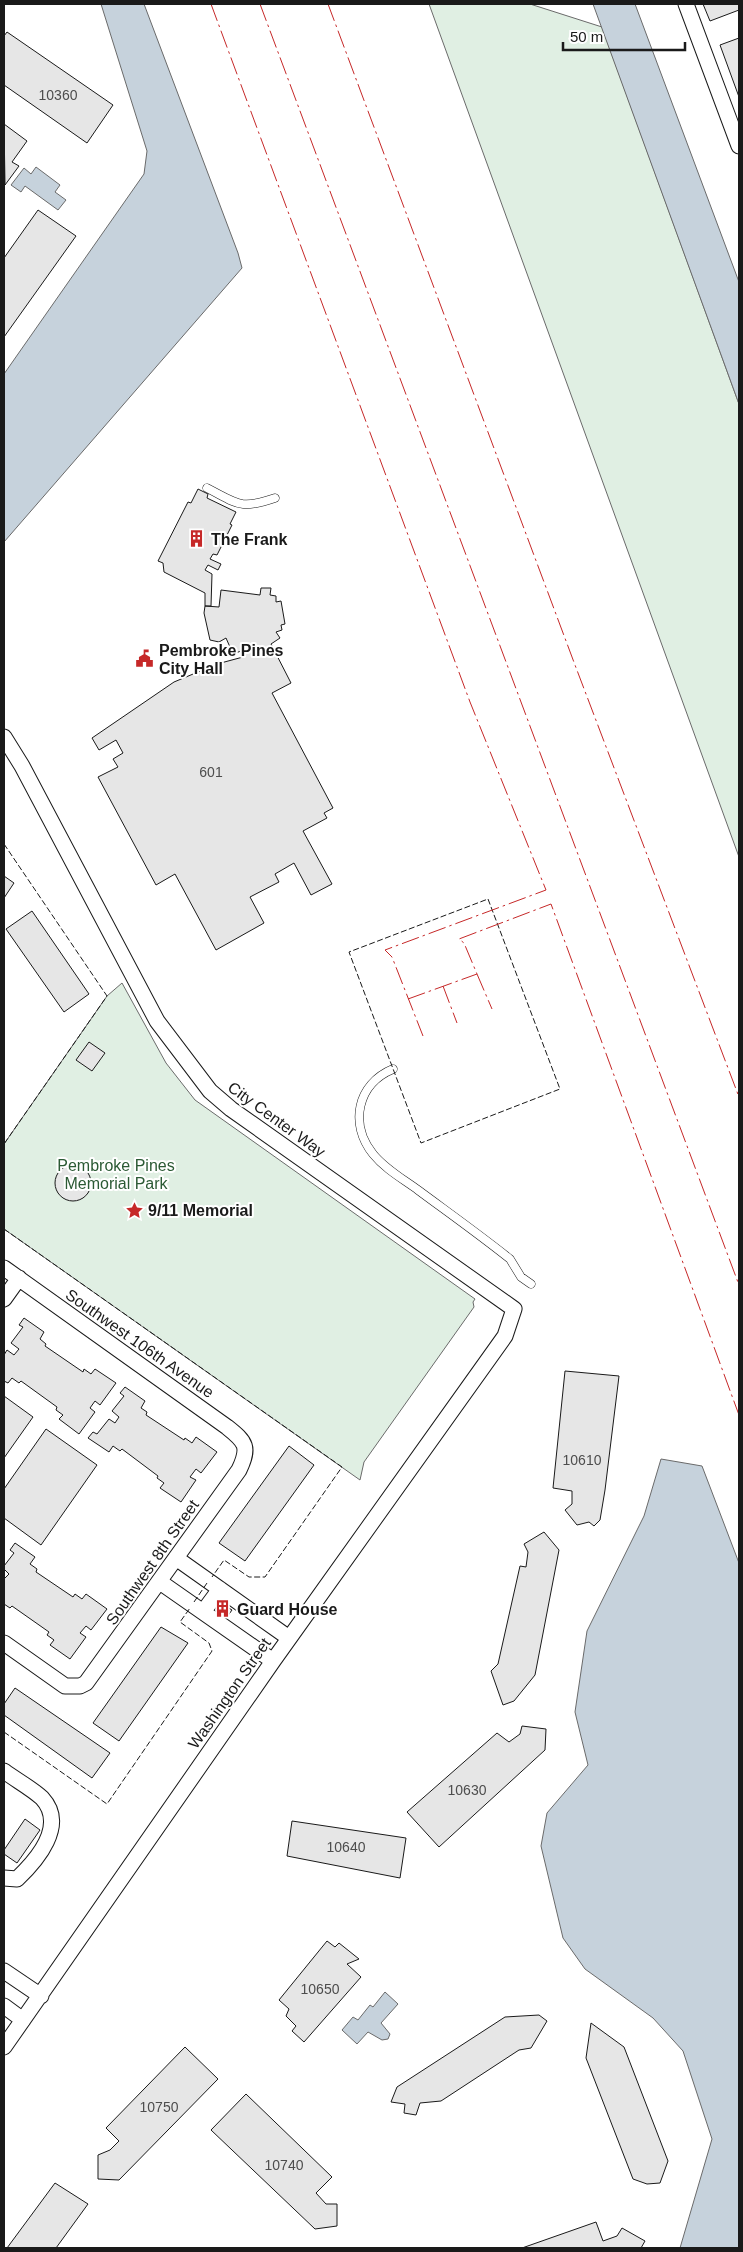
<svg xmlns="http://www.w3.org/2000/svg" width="743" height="2252" font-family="Helvetica,sans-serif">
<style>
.green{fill:#e0efe3;stroke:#6a6a6a}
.water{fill:#c6d2dc;stroke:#6a6a6a}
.building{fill:#e6e6e6;stroke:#1a1a1a}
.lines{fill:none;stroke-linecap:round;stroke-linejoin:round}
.lane-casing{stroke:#1a1a1a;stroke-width:9}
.street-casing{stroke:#1a1a1a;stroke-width:17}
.lane{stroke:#fff;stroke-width:8}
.street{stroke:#fff;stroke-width:15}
.fence{stroke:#1a1a1a;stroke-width:1;stroke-dasharray:6 2.5;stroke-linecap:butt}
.power{stroke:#c62828;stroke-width:1;stroke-dasharray:18 4 2.5 4;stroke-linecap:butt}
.labels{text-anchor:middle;stroke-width:4;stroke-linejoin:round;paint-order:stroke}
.number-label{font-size:14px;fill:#4d4d4d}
.poi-label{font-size:16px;font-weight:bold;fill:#1a1a1a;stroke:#fff;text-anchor:start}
.street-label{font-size:16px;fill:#1a1a1a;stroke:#fff}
.park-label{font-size:16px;fill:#2b5a34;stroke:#fff}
</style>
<rect width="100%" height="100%" fill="#fff"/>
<path class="green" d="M429 4H530L602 27 739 404V857Z
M122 983 166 1063 195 1100 475 1299 473 1302 474 1307 364 1462 360 1480 4 1229V1144L107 996Z"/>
<path class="water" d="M101 4H144L238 253 242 268 4 542V374L144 174 147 151Z
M593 4H635L739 282V404Z
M36 167 60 185 55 192 66 200 58 210 25 186 21 192 11 185 24 168 31 174Z
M661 1459 702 1466 739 1563V2248H680L712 2139 683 2051 653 2018 585 1969 563 1938 541 1846 547 1813 588 1765 575 1712 587 1631 644 1516Z
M385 1992 398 2004 381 2023 390 2034 388 2039 382 2040 368 2032 357 2044 342 2030 353 2017 358 2020 370 2005 373 2007Z"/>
<path class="building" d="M703 4H739V10L710 21Z
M7 32 113 105 87 143 4 85V36Z
M739 38V97L720 45Z
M4 124 27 141 12 162 19 166 5 185Z
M38 210 76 236 4 337V258Z
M198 489 208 494 207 498 236 512 230 524 232 525 217 555 213 554 210 559 221 564 218 570 208 565 205 570 212 574 211 606H205V593L164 572 163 563 158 561 188 502 191 503Z
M261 588H271L270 595 276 596V602L281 601 285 624 281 625 282 630 276 632 280 638 271 644 291 683 272 693 333 808 324 813 327 818 303 831 332 884 311 895 294 863 275 874 279 882 250 897 264 923 216 950 175 874 156 885 98 777 118 767 113 759 123 753 116 740 99 750 92 738 174 682 217 664 243 657 241 651 233 654 226 638 219 642 210 640 204 613 205 606 219 607 221 590 260 595Z
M4 876 14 883 4 898Z
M32 911 89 994 64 1012 6 929Z
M89 1042 105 1053 92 1071 76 1060Z
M55 1183a18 18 0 1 1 36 0a18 18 0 1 1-36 0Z
M24 1318 44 1332 40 1339 46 1344 45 1346 83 1372 84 1369 91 1374 95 1369 116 1383 100 1405 95 1401 90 1408 95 1412 79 1434 59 1419 63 1415 56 1410 57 1407 21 1381 19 1383 12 1378 8 1383 4 1381V1355L7 1350 14 1355 19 1349 11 1343 23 1327 19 1325Z
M565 1371 619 1376 605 1490 600 1520 594 1526 589 1522 577 1525 565 1510 572 1504V1491L553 1488Z
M125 1387 145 1401 141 1408 147 1412 146 1415 184 1440 185 1438 192 1443 196 1437 217 1452 201 1473 196 1469 190 1477 196 1480 181 1502 160 1488 164 1483 157 1478 158 1476 122 1449 120 1451 113 1446 109 1452 88 1438 93 1432 97 1434 109 1419 115 1423 119 1417 112 1411 124 1396 120 1393Z
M4 1396 33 1417 4 1458Z
M46 1429 97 1465 41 1545 4 1518V1489Z
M289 1446 314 1465 245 1561 219 1543Z
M544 1532 559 1550 535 1675 514 1701 503 1705 491 1671 498 1664 520 1566 526 1567 528 1552 524 1544Z
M15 1543 35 1557 30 1564 37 1569 36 1572 73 1597 75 1594 82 1599 86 1594 107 1609 91 1630 86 1626 80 1633 86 1637 70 1659 50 1645 54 1640 47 1635 49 1632 12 1606 10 1608 4 1604V1579L9 1574 4 1569V1566L14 1553 10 1550Z
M219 1602 232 1610 227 1617 215 1608Z
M161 1627 188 1643 119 1741 93 1723Z
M15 1688 110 1753 92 1778 4 1715V1704Z
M522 1726 546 1729 545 1750 439 1847 407 1812 497 1733 509 1742 520 1734Z
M25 1819 40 1830 17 1863 4 1854V1850Z
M292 1821 406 1838 400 1878 287 1856Z
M327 1941 335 1947 339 1943 359 1959 347 1964 361 1977 304 2042 292 2031 296 2026 286 2016 289 2009 279 2000Z
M539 2015 547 2021 531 2048 519 2050 441 2101 420 2103 416 2115 404 2113 405 2104 391 2102 397 2087 505 2017Z
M591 2023 624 2047 668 2161 660 2183 647 2184 633 2179 586 2058Z
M185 2047 218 2079 119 2180 98 2179V2155L110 2150 119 2141 106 2128Z
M246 2094 332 2177 316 2193 326 2204H337V2226L315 2229 211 2130Z
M55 2183 88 2204 56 2248H7Z
M596 2222 603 2241 617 2236 622 2228 645 2241 641 2248H522Z"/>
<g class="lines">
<defs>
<path id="lane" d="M207 488C238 504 240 510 275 498
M393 1069C357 1084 349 1124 373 1154 385 1169 403 1179 418 1190 449 1213 480 1235 510 1259L521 1277 531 1284"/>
<path id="street" d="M686 4 739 146
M4 737 22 766 157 1021 210 1091 231 1109 514 1309 505 1336 273 1661 4 2047
M4 1268 227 1427C246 1442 250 1447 239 1470L86 1683 80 1686H65L4 1643
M4 1299 19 1278
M176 1558 289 1638
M160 1582 273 1661
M203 1612 220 1589
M4 1771C16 1780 31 1788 42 1798 67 1825 37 1860 17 1879L4 1878
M4 1971 41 1996
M4 2006 23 2020"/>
</defs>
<use href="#lane" class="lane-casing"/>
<use href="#street" class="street-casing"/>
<use href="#lane" class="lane"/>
<use href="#street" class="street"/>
<path class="fence" d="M4 844 107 996 4 1144
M488 899 560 1089 421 1143 349 952Z
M4 1229 342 1467 265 1577H249L224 1560 212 1577
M194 1602 207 1583
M4 1732 107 1804 212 1651 209 1643 180 1622 190 1608"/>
<path class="power" d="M211 4 470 702 546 890 385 950 392 957 423 1036
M260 4 739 1285
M328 4 575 665 739 1097
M477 974 492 1009
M443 986 457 1023
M408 999 477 974 464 943 459 939 551 904 739 1415"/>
</g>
<defs>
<symbol id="building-bare" viewBox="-9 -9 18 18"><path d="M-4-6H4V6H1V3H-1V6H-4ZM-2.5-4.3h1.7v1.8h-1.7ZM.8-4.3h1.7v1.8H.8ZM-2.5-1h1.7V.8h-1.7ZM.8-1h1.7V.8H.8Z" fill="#c62828" stroke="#fff" stroke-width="2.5" paint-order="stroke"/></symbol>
<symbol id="civic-bare" viewBox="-9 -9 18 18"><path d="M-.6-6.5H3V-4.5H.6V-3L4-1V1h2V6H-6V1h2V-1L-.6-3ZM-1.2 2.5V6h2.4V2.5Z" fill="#c62828" stroke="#fff" stroke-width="2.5" paint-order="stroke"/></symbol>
<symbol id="sight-bare" viewBox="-9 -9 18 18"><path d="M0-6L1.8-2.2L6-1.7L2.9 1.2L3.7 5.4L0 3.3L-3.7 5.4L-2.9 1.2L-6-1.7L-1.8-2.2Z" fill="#c62828" stroke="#fff" stroke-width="2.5" paint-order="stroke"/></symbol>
</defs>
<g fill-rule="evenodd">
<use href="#building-bare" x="184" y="526" width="25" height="25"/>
<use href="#civic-bare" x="132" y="646" width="25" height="25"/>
<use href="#sight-bare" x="122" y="1198" width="25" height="25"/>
<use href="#building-bare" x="210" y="1596" width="25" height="25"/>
</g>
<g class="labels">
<g class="number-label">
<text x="58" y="100">10360</text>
<text x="211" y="777">601</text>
<text x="582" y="1465">10610</text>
<text x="467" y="1795">10630</text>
<text x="346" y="1852">10640</text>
<text x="320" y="1994">10650</text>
<text x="159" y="2112">10750</text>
<text x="284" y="2170">10740</text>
</g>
<g class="poi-label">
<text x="211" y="545">The Frank</text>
<text x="159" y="656">Pembroke Pines<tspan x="159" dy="18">City Hall</tspan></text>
<text x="148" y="1216">9/11 Memorial</text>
<text x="237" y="1615">Guard House</text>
</g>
<g class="street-label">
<text transform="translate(277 1119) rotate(36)" y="6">City Center Way</text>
<text transform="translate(140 1343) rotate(35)" y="6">Southwest 106th Avenue</text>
<text transform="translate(152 1562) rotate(-55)" y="6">Southwest 8th Street</text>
<text transform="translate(229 1693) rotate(-55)" y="6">Washington Street</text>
</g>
<g class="park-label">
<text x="116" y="1171">Pembroke Pines<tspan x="116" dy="18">Memorial Park</tspan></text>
</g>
</g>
<rect width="743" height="2252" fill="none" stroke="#1a1a1a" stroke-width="10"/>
<path d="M563 42v8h122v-8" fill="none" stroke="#1a1a1a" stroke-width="2.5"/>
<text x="570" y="42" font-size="15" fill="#1a1a1a" stroke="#ffffff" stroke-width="4" paint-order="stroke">50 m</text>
</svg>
